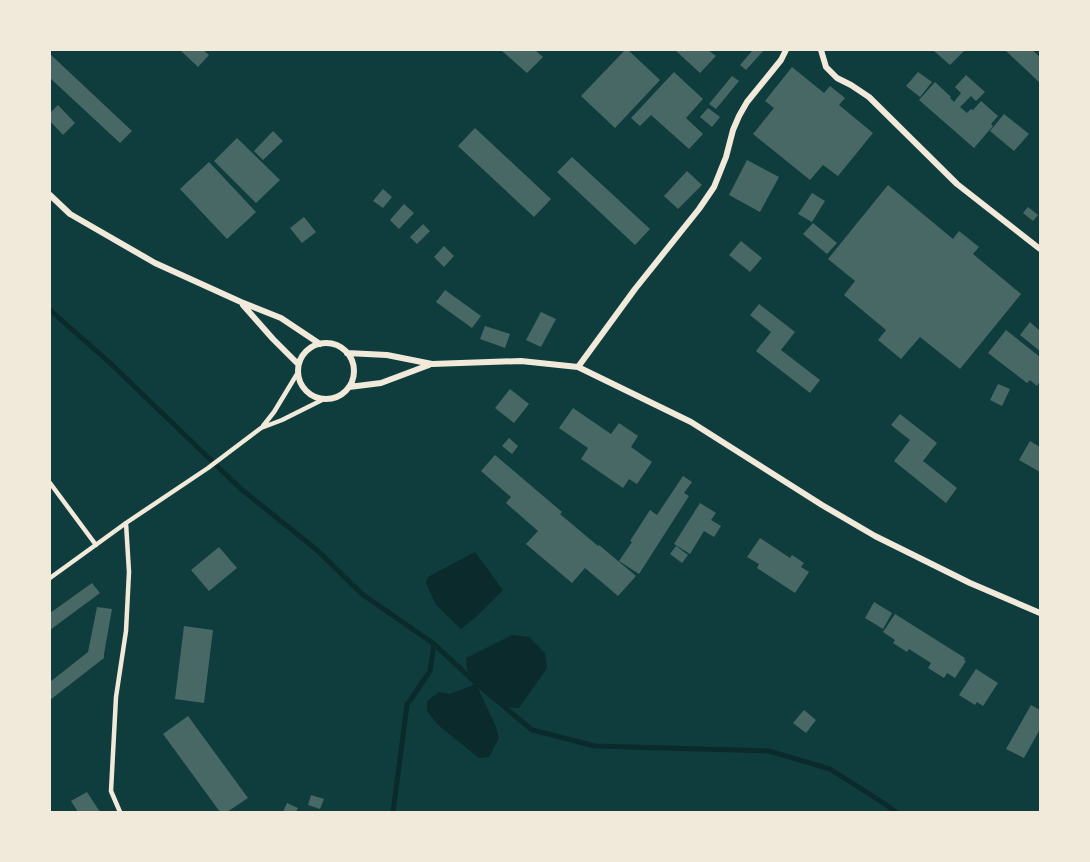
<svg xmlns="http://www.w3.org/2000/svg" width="1090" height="862" font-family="Roboto,sans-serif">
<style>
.water{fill:#0a2a2b}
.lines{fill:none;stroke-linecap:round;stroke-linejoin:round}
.stream{stroke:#0a2a2b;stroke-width:5}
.building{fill:#486865}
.service{stroke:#f1e9da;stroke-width:4.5}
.minor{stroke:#f1e9da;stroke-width:6}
</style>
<rect width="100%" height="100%" fill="#0f3d3e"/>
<path class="water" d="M475 552 503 590 477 616 461 629 436 605 426 583 428 577Z
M512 635 529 637 545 653 547 668 519 708 505 707 477 683 467 670 466 658Z
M476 684 496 727 499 738 489 757 479 758 438 725 427 711V701L439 692 450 694Z"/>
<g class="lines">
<path class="stream" d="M50 310 110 363 241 489 317 550 362 594 434 644 477 684 532 730 595 746 769 751 830 769 885 804 896 812
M393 812 407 705 430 671 434 644"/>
</g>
<path class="building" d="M180 50H203L209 55 198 67Z
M501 50H535L543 57 527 73Z
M625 50H628L660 80 615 128 581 96Z
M675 50H708L716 56 700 73Z
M753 50H764L746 70 740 65Z
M933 50H963L964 51 950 65Z
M1005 50H1032L1040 57V83Z
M50 54 132 131 120 143 50 78Z
M792 67 824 93 830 86 845 98 839 105 873 133 838 176 823 165 810 180 753 134 774 108 765 101Z
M674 72 703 99 686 118 703 134 689 149 651 115 640 126 631 118Z
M918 72 932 82 920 97 906 86Z
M966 75 985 92 976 101 971 96 960 107 967 113 971 109 973 110 981 101 998 116 991 124 993 126 974 148 919 100 935 82 951 97 950 98 954 102 961 93 955 87Z
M732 76 739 81 716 109 709 104Z
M58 105 75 123 63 135 50 121V113Z
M708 108 720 117 712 127 700 117Z
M1004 114 1029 134 1014 151 990 131Z
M475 128 551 199 534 217 458 146Z
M273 131 283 141 263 160 254 151Z
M237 138 280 180 256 203 214 161Z
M572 157 650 229 635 245 557 172Z
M747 160 779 177 760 212 729 195Z
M209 162 256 212 227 239 180 189Z
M687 171 702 185 678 209 664 196Z
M888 185 953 239 959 231 979 247 973 254 1021 294 960 369 920 337 901 359 878 340 886 330 844 295 855 281 828 259Z
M383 189 392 197 383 208 373 201Z
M812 193 825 201 812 222 798 214Z
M404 204 414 213 399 229 390 220Z
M1028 207 1038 215 1033 221 1023 213Z
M304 217 316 232 302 243 290 228Z
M813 223 837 243 827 254 803 234Z
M423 224 430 231 417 244 410 237Z
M741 241 762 258 750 272 729 255Z
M444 246 454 256 444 267 434 257Z
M445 290 481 316 472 328 436 302Z
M759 304 795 332 781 350 820 380 810 393 756 351 771 332 750 315Z
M541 312 556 319 541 347 526 340Z
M1030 322 1040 331V351L1020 335Z
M485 326 510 334 505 348 480 339Z
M1006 330 1040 357V369L1039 371 1040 373V381L1037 386 1030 380 1027 383 988 353Z
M998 384 1010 389 1002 406 990 400Z
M510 389 529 404 514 423 495 408Z
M573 408 611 434 619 423 638 436 631 447 652 462 637 484 629 479 623 488 581 459 588 448 559 428Z
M900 414 937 443 923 461 957 488 946 503 894 461 910 440 891 425Z
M509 438 518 446 512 454 502 446Z
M1030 441 1040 447V472L1019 460Z
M495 455 562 512 560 514 598 546 599 545 636 576 618 596 585 568 572 583 526 544 538 531 506 503 511 497 481 471Z
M683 476 692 482 684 493 689 496 639 574 619 561 632 542 630 541 650 510 657 515Z
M700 503 716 513 711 520 721 526 714 537 704 531 690 554 674 544Z
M760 538 790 558 792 555 804 563 801 567 809 572 795 593 757 568 759 564 747 557Z
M676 546 688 555 682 563 670 554Z
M219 547 237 568 209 591 191 570Z
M92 583 100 593 50 630V613Z
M874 602 892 613 883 629 865 618Z
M97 607 112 609 104 654V658L50 700V682L88 652Z
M895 614 965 658 964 660 966 661 955 678 947 673 944 678 928 668 931 663 909 649 907 652 893 643 895 640 883 632Z
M184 626 213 630 204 703 175 699Z
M976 669 998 683 983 706 977 702 975 705 959 695Z
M1031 705 1040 710V729L1024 758 1006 749Z
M804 710 816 720 806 733 793 723Z
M188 716 248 798 227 812H220L163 734Z
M87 792 100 812H78L71 801Z
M311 795 324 799 320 809 308 805Z
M287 803 298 808 296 812H283Z"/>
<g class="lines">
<path class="service" d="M263 426 274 412 297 374
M50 483 96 545
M50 578 126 523 208 468 261 428 282 420 324 399
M120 812 111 791 116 697 126 631 129 572 126 523"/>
<path class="minor" d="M821 50 826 67 837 78 851 85 869 97 957 184 1040 249
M50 195 70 214 155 263 241 302 281 318 320 344
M243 305 273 339 298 364
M298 371a28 28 0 1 1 56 0a28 28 0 1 1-56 0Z
M347 353 387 355 432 364 521 361 578 367 691 422 822 505 875 536 970 583 1040 613
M578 367 635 289 699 209 714 187 726 157 733 130 739 116 747 102 781 60 786 50
M349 387 381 383 429 365"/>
</g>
<rect width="1090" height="862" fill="none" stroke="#f1e9da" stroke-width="102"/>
</svg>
